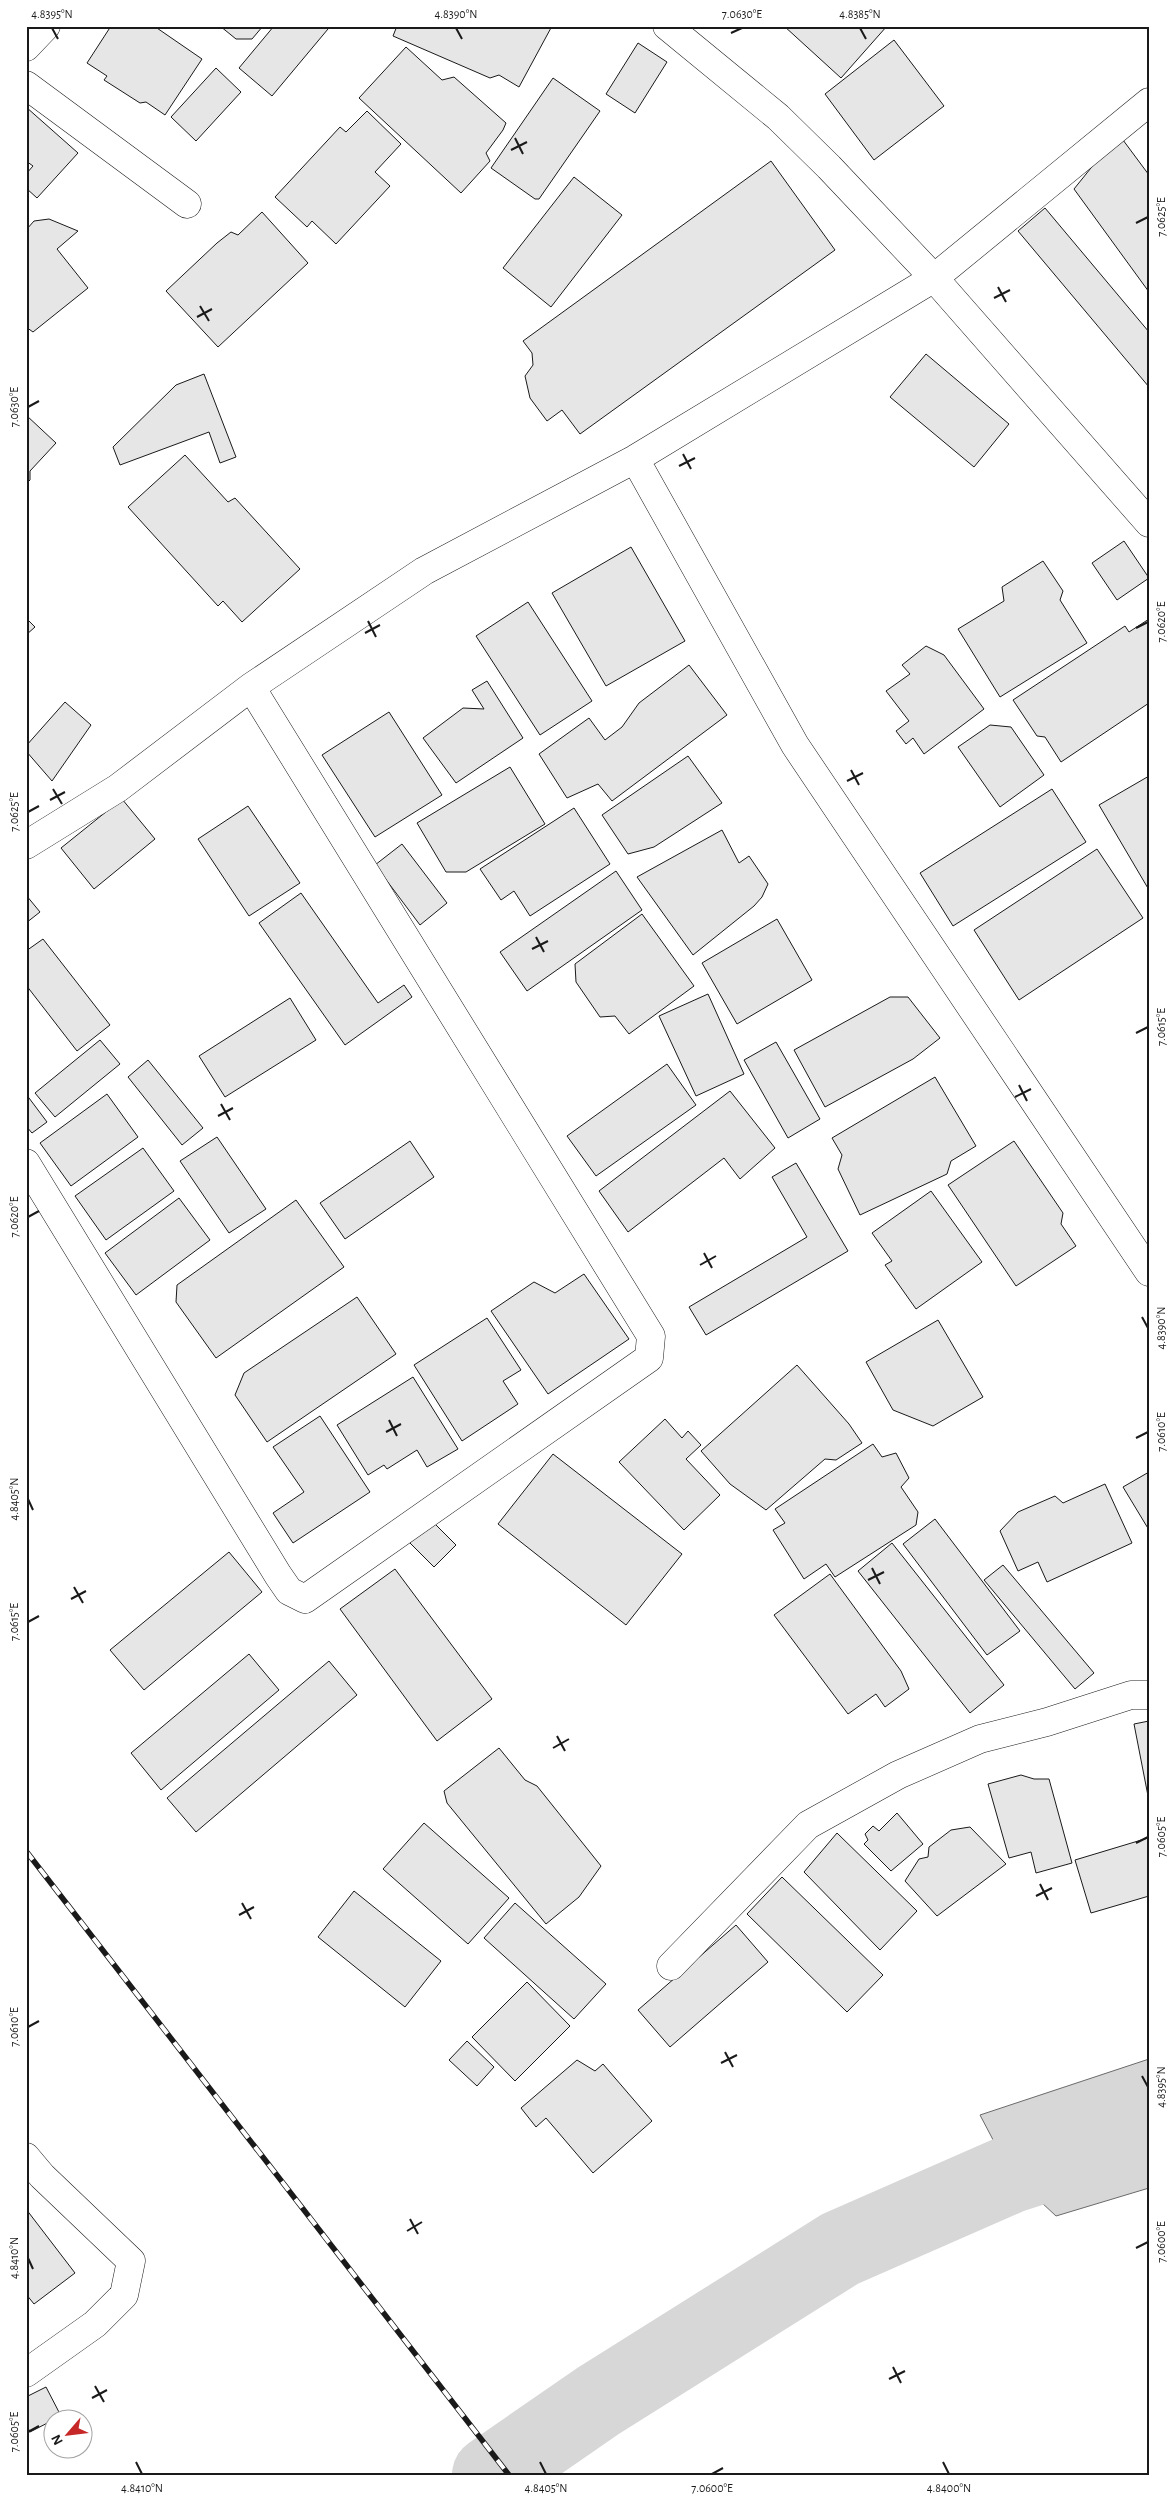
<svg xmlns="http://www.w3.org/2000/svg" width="1175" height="2501" font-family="'Alegreya Sans',sans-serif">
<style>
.water{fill:#d7d7d7;stroke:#6a6a6a}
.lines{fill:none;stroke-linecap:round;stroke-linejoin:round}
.river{stroke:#d7d7d7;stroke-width:78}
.building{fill:#e6e6e6;stroke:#1a1a1a}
.minor-casing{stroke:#1a1a1a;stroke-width:29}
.minor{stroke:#fff;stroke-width:28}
.rail-casing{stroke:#1a1a1a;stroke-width:5.5}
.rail{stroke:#fff;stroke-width:4;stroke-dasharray:11;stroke-linecap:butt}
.ticks{fill:none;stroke:#1a1a1a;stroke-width:2}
.neatline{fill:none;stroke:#1a1a1a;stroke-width:2}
.ticks-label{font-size:12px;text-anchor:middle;fill:#1a1a1a}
</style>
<rect width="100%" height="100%" fill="#fff"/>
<path class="water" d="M1149 2059V2188L1056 2216 1011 2174 980 2115Z"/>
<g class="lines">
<path class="river" d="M491 2475 598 2401 840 2249 1011 2174 1149 2130"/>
</g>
<path class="building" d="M111 26H154L202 59 165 115 146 102 140 103 104 80 107 76 87 63Z
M220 26H263L252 39H236Z
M274 26H326L328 29 272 96 239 68Z
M397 26H552L519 87 499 75 490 78 393 36Z
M784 26H887L841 78Z
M894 40 944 106 874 160 825 94Z
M638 43 667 62 635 113 606 94Z
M406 47 442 80 454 77 506 123 503 130 486 153 490 161 461 193 359 98Z
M216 68 241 92 196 141 171 117Z
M553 78 600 111 539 199H535L491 168Z
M26 107 78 153 37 198 26 188V174L33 166 26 161Z
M367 111 401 144 375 172 390 186 336 244 312 221 307 227 275 197 340 127 346 132Z
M1123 140 1149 175V292L1074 189 1099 158Z
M771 161 835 250 580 434 562 410 547 421 530 398 525 376 533 365 532 353 523 341Z
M574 177 622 215 551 307 503 268Z
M1045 208 1149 332V387L1018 231Z
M262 212 308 263 218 347 166 291 217 243 231 232 238 235Z
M49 219 78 231 57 249 88 288 33 332 26 327V230L34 221Z
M926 354 1009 424 974 467 890 397Z
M204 374 236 457 220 463 209 432 120 465 113 447 176 385Z
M26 415 56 443 30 471V480L26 484Z
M185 455 228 502 235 498 300 569 242 622 223 601 218 606 128 507Z
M1124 541 1149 578 1117 600 1092 563Z
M631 547 685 641 606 686 552 593Z
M1043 561 1063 591 1060 600 1087 643 1000 697 958 629 1004 601 1002 587Z
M528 602 592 701 540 735 476 636Z
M26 618 35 627 26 635Z
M1149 619V703L1061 762 1045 737 1037 736 1013 700 1125 626 1129 632Z
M926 646 944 655 984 709 924 754 913 738 906 744 896 731 909 721 886 691 910 674 902 665Z
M689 665 727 715 612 801 598 784 567 798 539 754 589 718 605 740 622 727 639 703Z
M487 681 523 738 456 783 423 738 463 708 484 709 472 690Z
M65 702 91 725 52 781 26 751V746Z
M389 712 442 795 375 837 322 755Z
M990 725 1011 727 1044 775 1000 807 958 747Z
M688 756 722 803 654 847 628 854 602 815Z
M510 767 545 824 466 872H446L417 823Z
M1149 776V890L1099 805Z
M1052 789 1086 842 953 926 920 873Z
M122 799 155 839 94 889 61 848Z
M248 806 300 883 249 916 198 839Z
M574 808 610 864 530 916 514 891 501 900 480 869Z
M722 830 739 863 749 856 768 884 762 897 754 906 693 955 637 877Z
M402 844 447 903 420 925 375 865Z
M1097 849 1143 918 1019 1000 974 930Z
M616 871 642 910 527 991 500 952Z
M301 893 378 1003 404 985 412 997 345 1045 259 923Z
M26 895 40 912 26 923Z
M642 914 694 986 629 1034 615 1016 600 1017 576 982 575 964Z
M777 919 812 980 737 1024 702 963Z
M43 939 110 1025 77 1051 26 985V951Z
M708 994 744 1074 696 1096 659 1016Z
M890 997H908L940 1038 913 1059 825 1107 794 1050Z
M290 998 316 1040 225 1097 199 1056Z
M100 1040 120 1064 55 1117 35 1093Z
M776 1042 820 1119 788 1138 744 1060Z
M148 1060 203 1128 182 1145 128 1077Z
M667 1064 696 1105 596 1176 567 1136Z
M935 1077 976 1146 951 1161 947 1174 860 1215 838 1169 842 1155 832 1138Z
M730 1091 775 1148 740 1179 724 1158 628 1232 599 1191Z
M26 1094 47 1122 32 1133 26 1126Z
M107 1094 138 1137 71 1186 40 1143Z
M217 1137 266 1209 229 1233 180 1161Z
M410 1141 434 1177 345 1239 320 1203Z
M1014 1141 1063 1213 1061 1224 1076 1246 1016 1286 948 1185Z
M143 1148 174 1191 106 1240 75 1196Z
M796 1163 848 1251 706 1335 689 1307 807 1237 772 1177Z
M931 1191 982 1262 916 1309 885 1265 892 1261 872 1233Z
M179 1198 210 1240 136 1295 105 1253Z
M296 1200 344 1267 216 1358 176 1302 177 1285Z
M584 1274 629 1339 548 1394 491 1311 534 1282 555 1293Z
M357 1297 396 1354 267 1442 235 1395 244 1373Z
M487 1318 521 1370 503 1381 518 1404 462 1441 414 1365Z
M938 1320 983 1397 933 1426 893 1410 866 1362Z
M797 1365 849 1424 862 1443 836 1460 825 1459 766 1510 730 1484 701 1451Z
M413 1377 458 1449 427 1467 417 1450 387 1469 384 1465 368 1475 337 1425Z
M320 1416 370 1492 293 1543 273 1513 304 1492 273 1447Z
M665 1419 682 1438 688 1431 701 1445 686 1459 720 1495 684 1530 619 1462Z
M873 1444 882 1457 896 1453 909 1478 901 1487 918 1512 916 1525 835 1577 826 1564 804 1579 773 1530 785 1523 775 1509Z
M553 1454 682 1554 626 1625 498 1524Z
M1149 1472V1530L1123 1487Z
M1105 1484 1132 1543 1047 1582 1038 1562 1018 1571 1000 1531 1018 1512 1055 1496 1063 1503Z
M935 1519 1020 1631 987 1655 903 1544Z
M432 1521 456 1545 434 1567 410 1543Z
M892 1543 1004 1685 970 1713 858 1571Z
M229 1552 262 1592 144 1690 110 1650Z
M1003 1565 1094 1673 1075 1689 984 1580Z
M395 1569 492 1699 437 1741 340 1609Z
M830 1574 901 1671 909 1689 885 1707 876 1694 848 1714 774 1615Z
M249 1654 279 1690 161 1790 131 1753Z
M329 1661 357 1695 196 1832 167 1798Z
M1149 1721V1801L1134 1724Z
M499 1748 525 1780 537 1786 601 1866 579 1897 546 1924 447 1803 444 1791Z
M1021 1775 1034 1779H1049L1072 1863 1036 1873 1031 1852 1009 1858 988 1784Z
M897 1813 923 1844 891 1871 864 1844 868 1840 865 1834 873 1826 879 1831Z
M424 1823 509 1898 468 1944 383 1869Z
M970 1827 1006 1864 937 1916 905 1881 919 1859 928 1857 929 1847 951 1830Z
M837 1833 917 1911 880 1950 804 1872Z
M1148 1838 1149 1896 1091 1913 1075 1860Z
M782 1877 883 1975 847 2012 747 1914Z
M354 1891 441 1961 405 2007 318 1937Z
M515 1903 606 1984 574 2019 484 1938Z
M736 1925 768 1962 670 2047 638 2010Z
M527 1982 570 2026 515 2081 472 2037Z
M467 2041 494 2067 477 2086 449 2060Z
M577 2060 595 2071 603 2064 652 2121 593 2173 546 2118 536 2127 521 2108Z
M26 2209 75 2273 34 2304 26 2294Z
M46 2387 61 2416 30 2432 26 2424V2397Z"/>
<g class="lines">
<defs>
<path id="minor" d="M667 26 778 117 829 167 934 278 1149 523
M26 47 46 26
M26 85 187 204
M635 459 795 745 1149 1272
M26 845 118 788 251 687 424 571 635 459 934 278 1149 102
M26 1163 278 1575 289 1591 305 1599 649 1358 651 1336 251 687
M671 1966 808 1825 898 1775 980 1739 1047 1722 1131 1695H1149
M26 2157 42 2176 131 2261 124 2295 95 2324 26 2373"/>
</defs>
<use href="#minor" class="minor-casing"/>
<use href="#minor" class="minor"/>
<defs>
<path id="rail" d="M26 1851 509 2475"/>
</defs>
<use href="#rail" class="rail-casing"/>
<use href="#rail" class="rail"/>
</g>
<path class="ticks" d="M52 28 58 39M456 28 462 39M860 28 866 39M731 33 742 28M515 138 523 154M511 150 527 142M1136 223 1148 217M998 287 1006 302M994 298 1010 290M200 306 209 321M197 317 212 309M28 407 39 401M683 454 691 469M679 466 695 458M368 621 376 637M1136 628 1148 622M365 633 380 625M851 770 859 785M847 781 863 773M53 789 62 804M50 800 65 792M28 812 39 806M536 937 544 952M532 949 548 941M1136 1033 1148 1027M1019 1085 1027 1101M1015 1097 1031 1089M221 1104 230 1120M218 1116 233 1108M28 1217 39 1211M704 1253 712 1268M700 1265 716 1256M1142 1317 1148 1328M389 1420 397 1436M386 1432 401 1424M1136 1438 1148 1432M28 1499 33 1510M872 1568 880 1584M868 1580 884 1572M74 1587 83 1603M71 1599 86 1591M28 1622 39 1616M557 1736 565 1751M553 1748 569 1739M1136 1843 1148 1837M1040 1884 1048 1900M1036 1896 1052 1888M242 1903 251 1919M239 1915 254 1907M28 2027 39 2021M725 2052 733 2067M721 2063 737 2055M1142 2076 1148 2087M410 2219 418 2234M407 2231 422 2222M1136 2248 1148 2242M28 2258 33 2269M893 2367 901 2383M889 2379 905 2371M95 2386 104 2402M92 2398 107 2390M28 2432 39 2426M136 2462 142 2474M540 2462 546 2474M943 2462 949 2474M712 2474 723 2468"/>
<rect width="1175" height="2501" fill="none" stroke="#ffffff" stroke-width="55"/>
<g transform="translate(68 2434) rotate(242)"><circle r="24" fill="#ffffff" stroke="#a3a3a3"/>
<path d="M0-4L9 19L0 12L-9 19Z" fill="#c62828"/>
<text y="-8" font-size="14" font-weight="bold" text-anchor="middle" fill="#1a1a1a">N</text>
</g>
<rect x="28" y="28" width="1120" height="2446" class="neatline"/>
<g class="ticks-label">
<text x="52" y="18">4.8395°N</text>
<text x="456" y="18">4.8390°N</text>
<text x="742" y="18">7.0630°E</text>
<text x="860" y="18">4.8385°N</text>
<text transform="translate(1161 217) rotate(-90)" y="4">7.0625°E</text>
<text transform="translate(14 407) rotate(-90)" y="4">7.0630°E</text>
<text transform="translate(1161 622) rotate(-90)" y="4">7.0620°E</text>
<text transform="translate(14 812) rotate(-90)" y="4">7.0625°E</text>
<text transform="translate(1161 1027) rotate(-90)" y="4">7.0615°E</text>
<text transform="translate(14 1217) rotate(-90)" y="4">7.0620°E</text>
<text transform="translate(1161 1328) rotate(-90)" y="4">4.8390°N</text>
<text transform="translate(1161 1432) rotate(-90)" y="4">7.0610°E</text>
<text transform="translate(14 1499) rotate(-90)" y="4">4.8405°N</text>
<text transform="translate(14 1622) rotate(-90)" y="4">7.0615°E</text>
<text transform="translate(1161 1837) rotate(-90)" y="4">7.0605°E</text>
<text transform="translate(14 2027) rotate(-90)" y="4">7.0610°E</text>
<text transform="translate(1161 2087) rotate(-90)" y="4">4.8395°N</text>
<text transform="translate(1161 2242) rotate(-90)" y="4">7.0600°E</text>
<text transform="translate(14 2258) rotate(-90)" y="4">4.8410°N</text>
<text transform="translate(14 2432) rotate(-90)" y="4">7.0605°E</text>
<text x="142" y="2492">4.8410°N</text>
<text x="546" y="2492">4.8405°N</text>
<text x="712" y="2492">7.0600°E</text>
<text x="949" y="2492">4.8400°N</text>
</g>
</svg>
